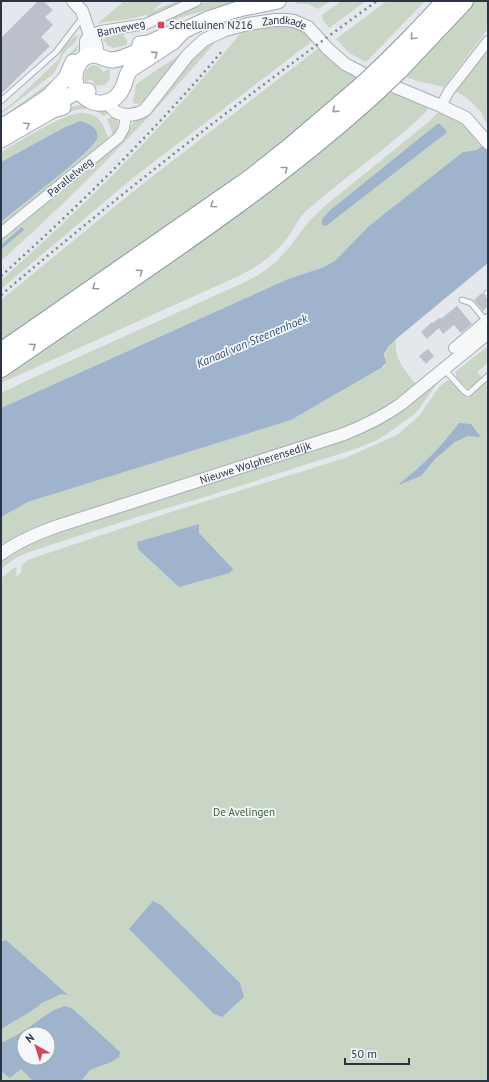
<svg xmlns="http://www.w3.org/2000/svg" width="489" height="1082" font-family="'PT Sans',sans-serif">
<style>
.green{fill:#c9d6c5;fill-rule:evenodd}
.water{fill:#9fb4cc;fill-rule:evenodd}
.building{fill:#bbc0ca}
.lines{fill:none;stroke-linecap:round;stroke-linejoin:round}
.service-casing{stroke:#a9aeb7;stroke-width:7}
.minor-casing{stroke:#a9aeb7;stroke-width:12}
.tertiary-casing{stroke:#a9aeb7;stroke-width:14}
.primary-casing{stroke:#a3abb8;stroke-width:17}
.motorway-casing{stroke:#8b94a3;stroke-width:20}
.service{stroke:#f7f8fa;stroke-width:5}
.minor{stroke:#f7f8fa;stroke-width:10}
.tertiary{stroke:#f7f8fa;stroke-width:12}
.primary{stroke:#fff;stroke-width:15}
.motorway{stroke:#fff;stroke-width:18}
.rail{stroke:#7d8696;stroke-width:2.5;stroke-dasharray:2 4;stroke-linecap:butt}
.tertiary-bridge-casing{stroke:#a9aeb7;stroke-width:14;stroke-linecap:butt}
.primary-bridge-casing{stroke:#a3abb8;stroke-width:17;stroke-linecap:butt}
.motorway-bridge-casing{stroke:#8b94a3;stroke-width:20;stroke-linecap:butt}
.tertiary-bridge{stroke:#f7f8fa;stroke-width:12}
.primary-bridge{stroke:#fff;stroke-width:15}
.motorway-bridge{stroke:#fff;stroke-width:18}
.oneway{stroke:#959aa2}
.poi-dot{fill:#d1495b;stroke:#f4f6f9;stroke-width:1.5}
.labels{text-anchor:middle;stroke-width:3.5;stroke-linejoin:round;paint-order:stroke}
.poi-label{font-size:11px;fill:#2b3445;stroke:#f4f6f9;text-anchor:start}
.street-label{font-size:11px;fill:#2b3445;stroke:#f4f6f9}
.park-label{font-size:11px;fill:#3f6138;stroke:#f4f6f9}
.water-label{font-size:12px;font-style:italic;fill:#34527a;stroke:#f4f6f9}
</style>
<rect width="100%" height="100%" fill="#e4e7ec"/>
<path class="green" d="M124 1 127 3 129 1H164L152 11 177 1H189L152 18 146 15 130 19 98 23Z
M207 1H249L195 13 168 22 166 19Z
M298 1H331L318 9 308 4H297L296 2Z
M341 1H366L329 28 323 20 322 15Z
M387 1H425L366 62 349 53 336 39Z
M472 1H488V29L444 87 417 81 402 75Z
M277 25C294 26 301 28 315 39L134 177 1 289V280C88 203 170 121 243 30Z
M122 32 127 41V45C114 48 111 51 103 39Z
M76 35 78 36C76 44 69 47 64 53 59 61 58 69 52 75L1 114V112L14 102 59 59 62 49Z
M217 40C150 119 78 192 1 261V237L122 138C129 132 130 123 138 119L189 61 204 48Z
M78 45V49L71 57 60 79 27 104 1 118 54 79 59 74 68 55Z
M488 46V127L481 112 467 98 455 91Z
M320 47C334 63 340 67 359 76 292 138 219 190 145 241 97 274 49 308 1 341V300L140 186Z
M185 51 146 101 139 104 133 103 136 85 142 80Z
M93 65 99 67 103 72 109 69C111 75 110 82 104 85L96 86 91 79 85 82C83 75 85 68 93 65Z
M387 89 425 105 428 107 427 111C389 148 344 177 305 212 298 219 294 229 288 237 274 255 261 264 241 275L1 383V378L286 179 331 142Z
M83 104 95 106 109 112 104 116C98 112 91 108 84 109 63 109 21 137 1 148V145L71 107Z
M439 111 459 120 477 139 476 141 483 145 477 150 463 152 336 260 324 267 288 279 1 408V393L30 379 245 282 260 274 277 261 291 245 309 221 326 205 431 120ZM437 124 447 133 445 134 339 216 322 219 330 210 342 200Z
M79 113C100 113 102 122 109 139L1 229V222L77 160 95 143 84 122H77L65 127 1 162V152C22 140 57 117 79 113Z
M114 116C120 122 118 129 113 135L107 119Z
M396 339C394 360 405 369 416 385L400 398 358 424 40 527 24 533 1 546V517L28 502 291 420 381 368 385 366C384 351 386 349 396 339Z
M488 346V363L477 372 482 378 468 389 457 379 455 372Z
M442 378 435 386 419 409 413 415 387 434 375 441 358 448 208 496 140 516 29 552 14 559 1 569V558L36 539 345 439Z
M488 379V1081H1V578L15 567 17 568 16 577 21 572 22 565 28 560 36 557 174 511 345 458 397 435 419 416 439 387 448 380 451 381 468 399ZM24 1034H48V1058H24Z"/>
<path class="water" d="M80 121C88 123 100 128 97 139 94 150 15 210 1 222V162L65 127Z
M437 124H440L446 130 447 133 445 134 326 226 322 225V219L330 210Z
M488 141V263L396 339 388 347 384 354 386 363 381 368 291 420 28 502 1 517V408L288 279 324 267 336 260 369 226 463 152 477 150Z
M22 227 24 230 1 249V245Z
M459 423 471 424 481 437 468 436 455 442 435 459 421 476 398 485C422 466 441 447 459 423Z
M199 524V533L233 569 230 573 179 587 138 549 137 542Z
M153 901 161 905 240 983 244 997 222 1017 214 1014 129 929Z
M6 940 68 995 61 994 42 1003 33 1010 1 1029V942Z
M66 1006 73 1009 120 1052 119 1057 111 1062 90 1070 81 1081H33L21 1069 10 1078 1 1071V1043C10 1039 20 1034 28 1028 40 1020 51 1009 66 1006ZM24 1034H48V1058H24Z"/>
<path class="building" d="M38 1H43L53 10 45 17 53 25 41 37 50 46 1 94V38Z
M482 293 488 300V306L483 311 474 300Z
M457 306 472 324 461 333 454 325 443 334 439 328 427 339 421 332 432 322 433 323 439 318H442Z
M428 349 434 356 426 364 419 356Z"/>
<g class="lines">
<defs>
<path id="service" d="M1 101 56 52 83 17
M487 293H488
M462 300 471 303 486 321
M444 369 464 391 468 394 488 376"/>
<path id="minor" d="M90 35 101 31 146 24 196 1
M441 106 449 91 488 41
M1 233 119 137 124 128 126 114
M454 348 488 319"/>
<g id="tertiary">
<path d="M73 1 82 11 90 35 95 40 97 49"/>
<path id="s1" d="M248 24 275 20H286L294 21 308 27 328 49 345 64 362 73 441 106 466 118 488 143"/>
<path d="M86 51V41L90 35"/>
<path d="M107 102C110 105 113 110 116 112 125 117 137 115 145 110L188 55 204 40 225 30"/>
<path id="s2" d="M1 554C18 541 38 533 58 526L344 434C364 426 383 417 401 404L488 333"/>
</g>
<path id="primary" d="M264 4 278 1
M149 43C140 51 126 58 113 60 106 61 101 55 93 55 77 56 72 76 77 88 81 95 86 99 93 102 106 106 118 99 123 87 126 81 126 75 130 70L173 42 183 31
M140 44 149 43 166 35 183 31 208 19 232 11 243 8
M49 96 66 78 73 62
M53 110C59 101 76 89 88 91
M1 127 30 109 49 96 58 92
M1 140 53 110 63 107"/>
<path id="motorway" d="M385 64 412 37 446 1
M399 70 464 1
M1 352 250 179 289 148 364 84
M1 368C129 279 262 196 378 90"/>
</defs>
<use href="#service" class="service-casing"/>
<use href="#minor" class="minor-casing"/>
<use href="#tertiary" class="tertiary-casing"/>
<use href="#primary" class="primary-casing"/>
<use href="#motorway" class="motorway-casing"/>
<use href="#service" class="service"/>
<use href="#minor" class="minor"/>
<use href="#tertiary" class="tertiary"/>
<use href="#primary" class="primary"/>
<use href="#motorway" class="motorway"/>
<path class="rail" d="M1 276C80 205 155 131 223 50
M1 295C122 192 248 94 377 1"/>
<defs>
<path id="tertiary-bridge" d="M225 30 248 24"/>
<path id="primary-bridge" d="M243 8 264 4"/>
<path id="motorway-bridge" d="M364 84 385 64
M378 90 399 70"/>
</defs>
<use href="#tertiary-bridge" class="tertiary-bridge-casing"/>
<use href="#primary-bridge" class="primary-bridge-casing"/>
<use href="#motorway-bridge" class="motorway-bridge-casing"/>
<use href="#tertiary-bridge" class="tertiary-bridge"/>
<use href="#primary-bridge" class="primary-bridge"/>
<use href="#motorway-bridge" class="motorway-bridge"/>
</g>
<defs><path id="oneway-chevron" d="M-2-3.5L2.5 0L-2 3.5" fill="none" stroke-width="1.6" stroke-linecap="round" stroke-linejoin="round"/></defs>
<g class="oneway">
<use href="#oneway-chevron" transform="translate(413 37) rotate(134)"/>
<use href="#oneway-chevron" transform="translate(155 54) rotate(-33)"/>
<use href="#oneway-chevron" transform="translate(335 110) rotate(138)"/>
<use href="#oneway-chevron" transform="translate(27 125) rotate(-30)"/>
<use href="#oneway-chevron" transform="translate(285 169) rotate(-38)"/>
<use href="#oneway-chevron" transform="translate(213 205) rotate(145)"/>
<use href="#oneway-chevron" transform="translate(140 272) rotate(-35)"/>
<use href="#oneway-chevron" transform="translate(95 287) rotate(145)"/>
<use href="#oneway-chevron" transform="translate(33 346) rotate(-35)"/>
</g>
<rect class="poi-dot" x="157" y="21" width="8" height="8" rx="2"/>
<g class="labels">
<g class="poi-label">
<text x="169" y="29">Schelluinen N216</text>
</g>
<g class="street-label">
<text dy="4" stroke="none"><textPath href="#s1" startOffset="37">Zandkade</textPath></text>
<text transform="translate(121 28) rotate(-12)" y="4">Banneweg</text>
<text transform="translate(70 177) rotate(-39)" y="4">Parallelweg</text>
<text dy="4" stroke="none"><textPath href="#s2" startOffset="271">Nieuwe Wolpherensedijk</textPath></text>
</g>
<g class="park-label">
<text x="244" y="816">De Avelingen</text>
</g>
<g class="water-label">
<text transform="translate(252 341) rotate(-23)" y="4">Kanaal van Steenenhoek</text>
</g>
</g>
<rect width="489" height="1082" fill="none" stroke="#2b3445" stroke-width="4"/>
<g transform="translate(36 1046) rotate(321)"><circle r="19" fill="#f4f6f9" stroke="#a4a8b1"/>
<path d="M0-3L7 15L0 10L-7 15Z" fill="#d1495b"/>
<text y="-6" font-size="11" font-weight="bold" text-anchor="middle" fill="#2b3445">N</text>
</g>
<path d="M345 1058v6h64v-6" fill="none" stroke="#2b3445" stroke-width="2"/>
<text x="351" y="1058" font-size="12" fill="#2b3445" stroke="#f4f6f9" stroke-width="3" paint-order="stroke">50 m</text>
</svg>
